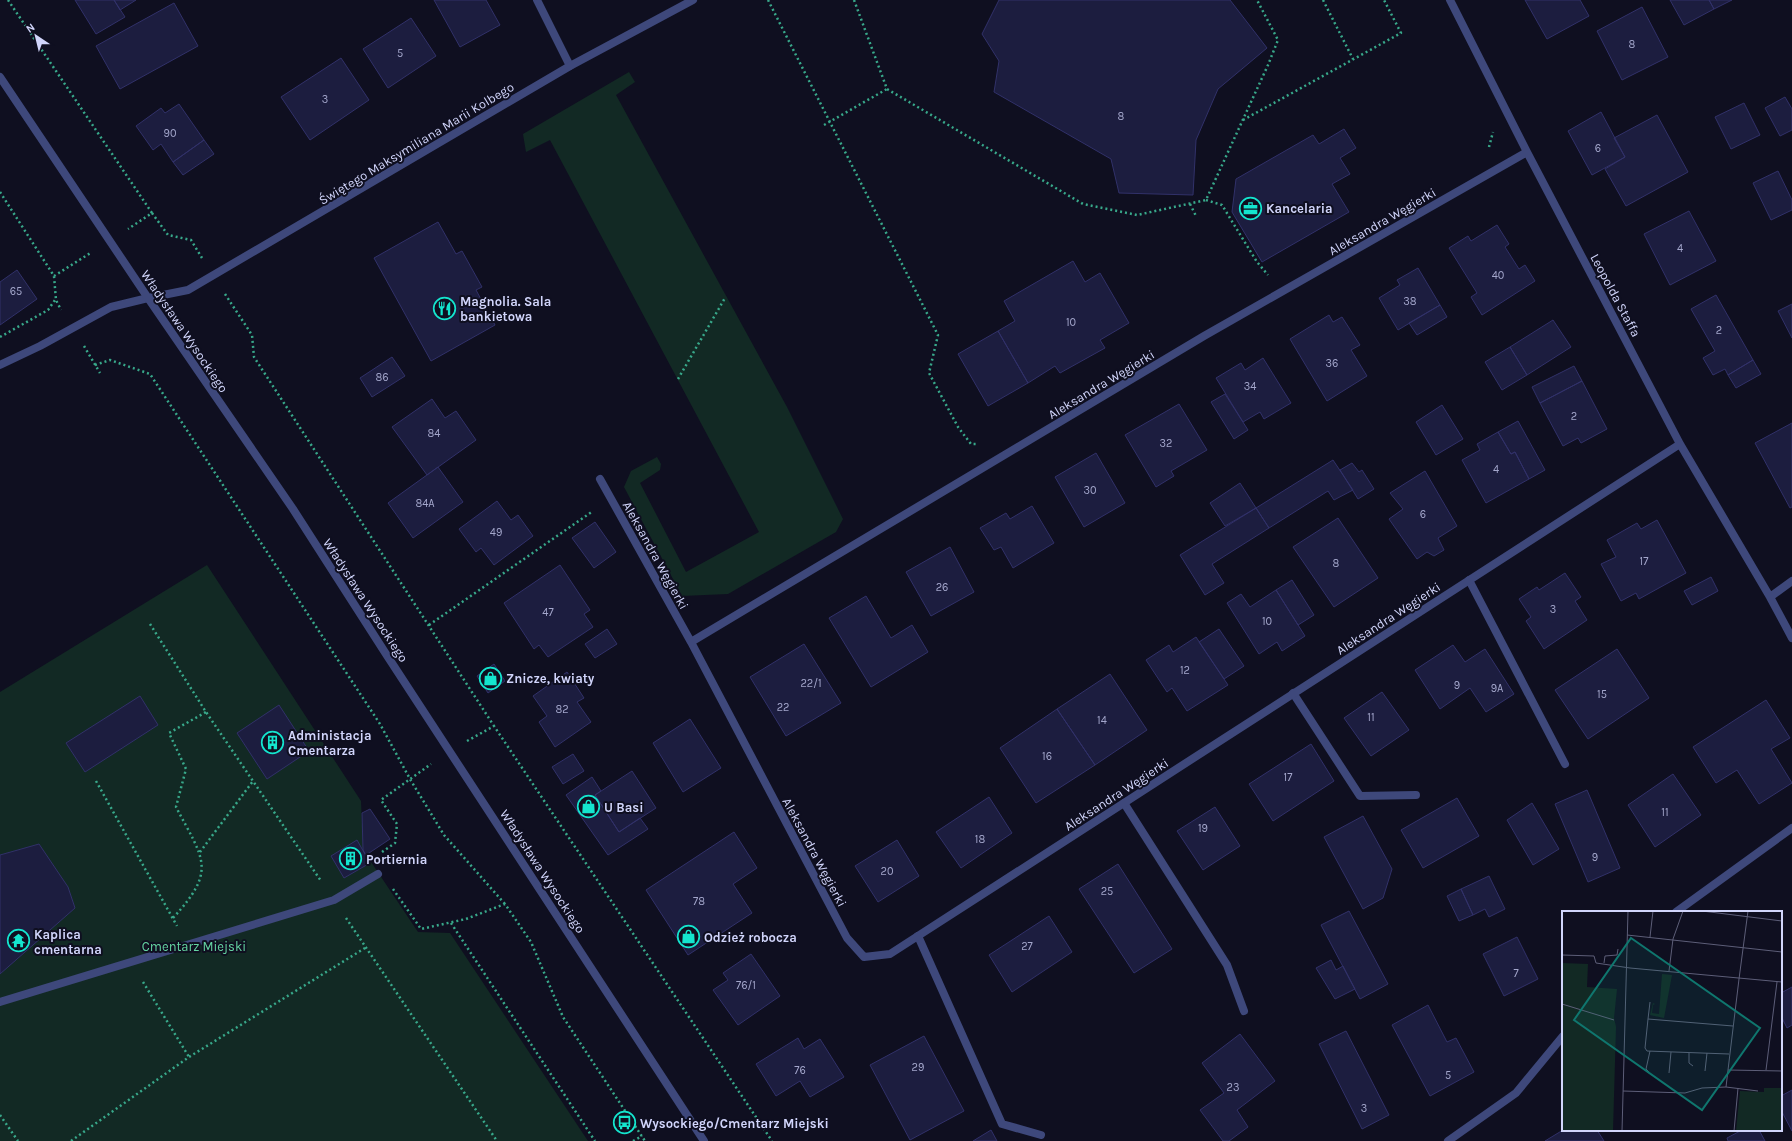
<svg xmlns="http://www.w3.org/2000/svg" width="1792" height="1141" font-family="Karla,sans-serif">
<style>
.green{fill:#122924}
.building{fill:#1c1d3f;stroke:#313169}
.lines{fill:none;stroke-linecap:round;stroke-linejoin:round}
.path{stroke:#38a88a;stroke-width:2.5;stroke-dasharray:2 3;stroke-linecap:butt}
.service{stroke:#3e487b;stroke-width:8}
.pedestrian{stroke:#3e487b;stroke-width:8}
.minor{stroke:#3e487b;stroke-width:8}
.tertiary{stroke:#3e487b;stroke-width:8}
.labels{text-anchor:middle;stroke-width:4;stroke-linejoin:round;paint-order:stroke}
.number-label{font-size:11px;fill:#a4a7cc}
.street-label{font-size:13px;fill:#d1d5fb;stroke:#0f0f20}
.poi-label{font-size:13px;font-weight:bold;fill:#d1d5fb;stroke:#0f0f20;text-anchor:start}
.park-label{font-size:13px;fill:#64d4a1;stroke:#0f0f20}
.inset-road{fill:none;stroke:#5d5e78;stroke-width:1}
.view{fill:#0f766e;fill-opacity:0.15;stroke:#0f766e;stroke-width:2}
.inset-edge{fill:none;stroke:#d1d5fb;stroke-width:2}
</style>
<rect width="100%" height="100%" fill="#0f0f20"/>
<path class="green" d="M629 72 635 82 616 95 787 407 843 519 836 532 728 594 682 596 624 487 631 471 657 457 661 464 660 470 640 483 686 572 759 532 550 140 526 152 523 134Z
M207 565 361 801 363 850 418 932 450 933 588 1141H0V692Z"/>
<path class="building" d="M75 0H114L125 17 96 34Z
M114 0H136L120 10Z
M434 0H486L500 25 460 47Z
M999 0H1230L1267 48 1218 89 1196 140 1193 195 1119 193 1111 159 994 92 999 61 982 34Z
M1525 0H1580L1589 16 1547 39Z
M1670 0H1709L1714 9 1684 25Z
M1709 0H1732L1714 9Z
M174 3 198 46 120 89 96 46Z
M1642 7 1668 57 1622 80 1597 31Z
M411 18 436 56 388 88 363 49Z
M341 58 369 100 310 140 281 97Z
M1785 97 1792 109V130L1780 136 1765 108Z
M1744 103 1760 135 1731 149 1715 117Z
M179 104 204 140 173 162 161 144 153 150 136 126 161 108 165 113Z
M1601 112 1625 157 1592 175 1568 131Z
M1657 115 1688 172 1626 206 1605 169 1625 157 1614 138Z
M1344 129 1356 148 1340 158 1350 174 1332 184 1349 212 1262 262 1232 212 1236 179 1313 135 1319 144Z
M204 140 214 154 183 175 173 162Z
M1778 171 1792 200V210L1771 220 1753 183Z
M1689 211 1716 261 1670 285 1644 234Z
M438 222 456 254 462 251 482 287 476 290 495 325 431 361 374 258Z
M1497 225 1509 244 1505 247 1519 269 1525 265 1535 281 1482 315 1471 297 1477 293 1449 248 1468 236 1471 241Z
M1073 261 1085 282 1100 273 1129 323 1100 340 1105 348 1060 373 1055 366 1028 383 998 331 1015 321 1004 301Z
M1418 268 1440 305 1398 330 1379 298 1400 285 1397 280Z
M17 270 37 299 0 325V282Z
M1716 295 1753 360 1728 375 1725 369 1713 375 1703 358 1715 351 1691 309Z
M1792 304V338L1778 311Z
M1440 305 1447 317 1417 335 1409 323Z
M1329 315 1333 322 1342 317 1360 345 1351 350 1367 376 1327 401 1290 339Z
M1553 320 1571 347 1527 375 1510 347Z
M998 331 1028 383 988 406 958 354Z
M1510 347 1527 375 1502 390 1485 362Z
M392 357 405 376 372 397 360 378Z
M1263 358 1291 403 1264 419 1260 412 1243 422 1216 378 1241 363 1245 370Z
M1753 360 1761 374 1736 388 1728 375Z
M1574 366 1582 381 1540 403 1532 387Z
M1582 381 1607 429 1581 443 1578 438 1563 446 1540 403Z
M1225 394 1248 430 1234 439 1211 402Z
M432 399 445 418 456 411 476 440 427 475 392 427Z
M1179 404 1207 450 1171 471 1174 476 1156 487 1125 435Z
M1442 405 1463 439 1436 455 1416 422Z
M1518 421 1545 470 1529 479 1515 452 1511 454 1498 432Z
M1792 423V507L1790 508 1755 443Z
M1498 432 1511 454 1515 452 1529 479 1486 503 1462 460 1480 450 1477 444Z
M1096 453 1125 503 1084 527 1055 477Z
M1333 460 1353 490 1334 500 1328 491 1269 528 1256 508Z
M1352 463 1359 472 1362 470 1374 489 1358 499 1340 470Z
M438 467 463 502 413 538 388 503Z
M1425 471 1457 526 1438 538 1444 550 1434 556 1427 552 1417 559 1389 519 1403 509 1390 493Z
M1240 483 1256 508 1225 526 1210 503Z
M497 501 511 520 518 515 533 536 494 565 481 548 476 552 459 529Z
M1032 506 1054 543 1013 568 1001 547 994 550 980 528 1006 513 1010 519Z
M1256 508 1269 528 1212 564 1224 583 1205 595 1180 555Z
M1338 518 1378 578 1334 607 1293 547Z
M1657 520 1686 573 1639 599 1636 593 1621 601 1601 564 1616 557 1607 540 1637 523 1641 529Z
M595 522 616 552 594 568 572 538Z
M950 547 974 592 931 616 906 572Z
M560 565 590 610 584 614 593 627 548 657 539 645 534 649 504 603Z
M1565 573 1581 597 1575 601 1587 620 1544 649 1526 621 1531 617 1519 599 1537 587 1539 590Z
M1711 577 1718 591 1692 605 1684 591Z
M1292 580 1314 615 1298 625 1276 590Z
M1276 590 1305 636 1282 651 1277 642 1259 654 1227 603 1241 594 1250 607Z
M866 596 891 638 912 625 928 652 871 687 829 618Z
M607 629 617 644 595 658 585 644Z
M1219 629 1244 666 1224 679 1199 642Z
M1196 637 1228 685 1187 711 1172 688 1167 692 1146 660 1169 645 1173 652Z
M804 644 841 703 786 736 750 677Z
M1453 645 1465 662 1485 649 1514 694 1486 712 1470 688 1440 709 1415 670Z
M1617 649 1649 698 1588 739 1555 690Z
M494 664 505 681 488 693 477 676Z
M567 672 584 698 577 702 591 722 555 747 539 722 547 716 533 696Z
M1110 674 1147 730 1095 765 1057 709Z
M1382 692 1409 730 1371 756 1344 718Z
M140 696 158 725 85 772 66 743Z
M1766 700 1790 738 1771 749 1792 783 1759 804 1737 770 1716 783 1693 747Z
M279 705 309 751 267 779 237 733Z
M1057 709 1095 765 1036 803 1000 748Z
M690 719 721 768 683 792 653 743Z
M1311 744 1334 781 1273 821 1249 784Z
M573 754 584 771 563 784 552 767Z
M632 771 656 808 619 832 595 795Z
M1673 774 1701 815 1655 847 1628 805Z
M592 777 601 791 595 795 619 832 640 818 648 829 608 855 566 795Z
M1587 790 1620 868 1588 882 1555 804Z
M989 797 1012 833 961 868 936 832Z
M1457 798 1479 836 1423 868 1401 830Z
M1532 803 1559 849 1533 865 1507 820Z
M1215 807 1240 846 1203 870 1177 831Z
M370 809 390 839 366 855 363 850 362 813Z
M1363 816 1392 869 1383 898 1363 909 1324 837Z
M734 832 757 868 733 884 752 913 688 955 646 890Z
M357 840 370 863 344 878 331 856Z
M897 840 919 876 878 902 855 866Z
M39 844 68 887 75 908 0 974V855Z
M1118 864 1172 949 1134 973 1079 889Z
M1489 876 1505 909 1489 917 1485 909 1473 915 1461 889Z
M1461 889 1473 915 1459 921 1447 896Z
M1349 911 1388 984 1360 999 1321 925Z
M1049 916 1072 952 1012 992 989 955Z
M1517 937 1538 979 1504 996 1483 954Z
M751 954 780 996 738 1025 713 990 728 980 723 973Z
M1331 960 1336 970 1343 966 1355 989 1335 999 1316 968Z
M1792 987V1025L1787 1028 1781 1016V993Z
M1428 1005 1447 1042 1456 1038 1474 1072 1430 1096 1392 1025Z
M1346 1031 1389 1115 1362 1129 1319 1044Z
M1240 1034 1275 1081 1237 1110 1248 1127 1229 1141H1223L1200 1110 1224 1093 1202 1063Z
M924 1036 964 1111 910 1140 870 1065Z
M798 1038 804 1049 820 1039 844 1077 810 1097 800 1081 776 1096 756 1064Z
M1792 1090V1131L1781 1110V1096Z
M991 1130 997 1141H973Z
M1563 1130H1597L1604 1141H1545Z
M1742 1130H1759L1765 1141H1728L1727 1138Z"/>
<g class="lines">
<path class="path" d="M8 0 152 213 128 229
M768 0 938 335 929 373 958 427 971 444H978
M854 0 887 89 1083 204 1137 215 1206 200 1268 65 1278 40 1257 0
M1323 0 1353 59
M1243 120 1401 33 1384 0
M824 125 887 89
M1489 147 1493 132
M0 192 54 276 56 300 61 310
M1206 200 1222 205 1257 262 1268 275
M1190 204 1196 216
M152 213 168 235 191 240 202 258
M54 276 92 252
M225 294 252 335 254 357 494 726
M0 337 48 310 55 300
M84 346 100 373
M95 365 110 360 150 374 380 724 410 779 444 835 505 904
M678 379 725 298
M150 624 206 712 321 881
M429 625 593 511
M467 741 494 726 772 1141
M96 781 177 926
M200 852 253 781
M382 852 395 843 397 824 381 800 431 764
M393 889 421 929 466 919 505 904 531 942 563 1017 645 1141
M173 918C217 870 204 860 176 807L186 769 169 733 206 712
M346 918 497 1141
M451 923 595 1141
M143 982 189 1057
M0 1115 18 1141
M71 1141 189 1057 365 948
M633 1141 642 1136"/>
<path class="service" d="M0 365 40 346 111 307 148 298
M1469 580 1565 764
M1293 693 1360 796 1416 795
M1124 803 1227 965 1244 1011
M918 936 1002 1124 1041 1135"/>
<path class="pedestrian" d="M0 1002 334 900 378 874"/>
<path class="minor" d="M537 0 570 66
M1450 0 1527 152 1680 444 1770 597
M1527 152 1204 336 691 642 847 938 864 957 890 954 1680 444
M600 479 691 642
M1792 581 1770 597 1792 638
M1676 912 1792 828
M1448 1141 1516 1093 1563 1036"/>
<path class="tertiary" d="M0 77 148 298 293 509 386 654 704 1141
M148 298 188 290 570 66 693 0"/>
</g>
<defs>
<symbol id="office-ring" viewBox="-11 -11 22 22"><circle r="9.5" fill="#0f0f20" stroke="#14e5ce" stroke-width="1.5"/><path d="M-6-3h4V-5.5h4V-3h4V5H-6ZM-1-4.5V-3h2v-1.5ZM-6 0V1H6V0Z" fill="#14e5ce"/></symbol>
<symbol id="restaurant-ring" viewBox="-11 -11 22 22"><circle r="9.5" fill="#0f0f20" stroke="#14e5ce" stroke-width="1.5"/><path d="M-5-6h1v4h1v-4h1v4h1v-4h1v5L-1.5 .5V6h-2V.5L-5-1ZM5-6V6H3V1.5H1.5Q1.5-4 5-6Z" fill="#14e5ce"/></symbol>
<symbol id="shop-ring" viewBox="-11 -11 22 22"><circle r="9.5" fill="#0f0f20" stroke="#14e5ce" stroke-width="1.5"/><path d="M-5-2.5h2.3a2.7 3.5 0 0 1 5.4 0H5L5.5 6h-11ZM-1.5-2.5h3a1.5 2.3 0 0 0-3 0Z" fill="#14e5ce"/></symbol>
<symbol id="building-ring" viewBox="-11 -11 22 22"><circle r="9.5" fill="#0f0f20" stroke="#14e5ce" stroke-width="1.5"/><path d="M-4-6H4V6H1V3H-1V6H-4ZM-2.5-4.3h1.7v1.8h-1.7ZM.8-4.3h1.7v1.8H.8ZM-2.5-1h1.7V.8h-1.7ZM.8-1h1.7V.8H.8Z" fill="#14e5ce"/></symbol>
<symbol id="temple-ring" viewBox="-11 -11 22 22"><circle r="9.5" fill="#0f0f20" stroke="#14e5ce" stroke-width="1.5"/><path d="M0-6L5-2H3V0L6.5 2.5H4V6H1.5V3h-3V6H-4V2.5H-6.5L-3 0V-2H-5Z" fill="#14e5ce"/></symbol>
<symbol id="bus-ring" viewBox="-11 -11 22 22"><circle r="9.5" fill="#0f0f20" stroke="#14e5ce" stroke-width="1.5"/><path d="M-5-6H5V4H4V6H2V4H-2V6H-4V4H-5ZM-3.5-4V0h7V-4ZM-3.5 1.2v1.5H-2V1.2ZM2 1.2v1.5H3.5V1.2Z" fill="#14e5ce"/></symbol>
</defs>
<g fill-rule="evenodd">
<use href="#office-ring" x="1238" y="196" width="25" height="25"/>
<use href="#restaurant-ring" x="432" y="296" width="25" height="25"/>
<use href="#shop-ring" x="478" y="666" width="25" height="25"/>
<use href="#building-ring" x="260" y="730" width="25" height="25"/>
<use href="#shop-ring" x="576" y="794" width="25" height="25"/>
<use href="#building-ring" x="338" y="846" width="25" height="25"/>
<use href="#shop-ring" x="676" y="924" width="25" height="25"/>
<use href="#temple-ring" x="6" y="928" width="25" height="25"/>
<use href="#bus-ring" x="612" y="1110" width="25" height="25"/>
</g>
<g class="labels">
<g class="number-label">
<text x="1632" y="48">8</text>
<text x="400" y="57">5</text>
<text x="325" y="103">3</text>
<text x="1121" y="120">8</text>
<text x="170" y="137">90</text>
<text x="1598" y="152">6</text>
<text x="1680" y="252">4</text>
<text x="1498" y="279">40</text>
<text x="16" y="295">65</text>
<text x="1410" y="305">38</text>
<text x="1071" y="326">10</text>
<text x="1719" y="334">2</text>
<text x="1332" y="367">36</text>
<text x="382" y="381">86</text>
<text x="1250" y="390">34</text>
<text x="1574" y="420">2</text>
<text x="434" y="437">84</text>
<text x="1166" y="447">32</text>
<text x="1496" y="473">4</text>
<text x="1090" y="494">30</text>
<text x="425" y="507">84A</text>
<text x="1423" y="518">6</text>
<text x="496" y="536">49</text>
<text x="1644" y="565">17</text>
<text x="1336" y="567">8</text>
<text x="942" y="591">26</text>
<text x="1553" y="613">3</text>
<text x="548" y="616">47</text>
<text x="1267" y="625">10</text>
<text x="1185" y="674">12</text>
<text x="811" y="687">22/1</text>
<text x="1457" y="689">9</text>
<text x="1497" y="692">9A</text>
<text x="1602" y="698">15</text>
<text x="783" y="711">22</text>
<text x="562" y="713">82</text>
<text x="1371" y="721">11</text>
<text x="1102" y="724">14</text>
<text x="1047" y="760">16</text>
<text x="1288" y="781">17</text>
<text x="1665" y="816">11</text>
<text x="1203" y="832">19</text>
<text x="980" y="843">18</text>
<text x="1595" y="861">9</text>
<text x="887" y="875">20</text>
<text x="1107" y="895">25</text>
<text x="699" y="905">78</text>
<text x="1027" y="950">27</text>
<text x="1516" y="977">7</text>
<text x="746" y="989">76/1</text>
<text x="918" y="1071">29</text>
<text x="800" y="1074">76</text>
<text x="1448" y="1079">5</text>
<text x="1233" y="1091">23</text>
<text x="1364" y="1112">3</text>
</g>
<g class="street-label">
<text transform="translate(416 143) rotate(-31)" y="5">Świętego Maksymiliana Marii Kolbego</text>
<text transform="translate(1382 221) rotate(-30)" y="5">Aleksandra Węgierki</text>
<text transform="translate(1616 295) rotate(62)" y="5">Leopolda Staffa</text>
<text transform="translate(185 331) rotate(56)" y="5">Władysława Wysockiego</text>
<text transform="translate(1101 384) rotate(-31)" y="5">Aleksandra Węgierki</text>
<text transform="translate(656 555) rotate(61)" y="5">Aleksandra Węgierki</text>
<text transform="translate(366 600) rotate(57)" y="5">Władysława Wysockiego</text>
<text transform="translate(1388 618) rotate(-33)" y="5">Aleksandra Węgierki</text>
<text transform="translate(1116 794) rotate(-33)" y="5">Aleksandra Węgierki</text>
<text transform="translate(815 852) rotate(62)" y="5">Aleksandra Węgierki</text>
<text transform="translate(543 871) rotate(57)" y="5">Władysława Wysockiego</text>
</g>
<g class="poi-label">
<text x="1266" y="213">Kancelaria</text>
<text x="460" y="306">Magnolia. Sala<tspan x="460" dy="15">bankietowa</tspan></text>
<text x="506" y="683">Znicze, kwiaty</text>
<text x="288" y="740">Administacja<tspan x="288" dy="15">Cmentarza</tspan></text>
<text x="604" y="812">U Basi</text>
<text x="366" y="864">Portiernia</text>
<text x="34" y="939">Kaplica<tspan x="34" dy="15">cmentarna</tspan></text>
<text x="704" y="942">Odzież robocza</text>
<text x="640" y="1128">Wysockiego/Cmentarz Miejski</text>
</g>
<g class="park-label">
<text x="194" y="951">Cmentarz Miejski</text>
</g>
</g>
<g transform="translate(1562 911)">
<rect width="220" height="220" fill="#0f0f20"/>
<path d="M0 52 26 53 25 76 55 78 52 107 54 116 51 220H0ZM100 63 110 64 102 107 88 104 91 92 93 93 91 94 90 102 97 103ZM202 177H220V220H174L178 180 202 181Z" fill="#122924"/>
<path class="inset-road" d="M140 0 220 10M65 24 220 41M88 26 91 0M0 44 32 45 34 52 68 57 220 71M42 52 43 45 55 44 56 38M107 60 111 28 121 0M177 68 186 0M0 93 52 109M86 108 88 91M127 142V152L131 155M167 143 85 140 83 137 86 108 171 115M166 159 177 68M204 159 215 71M143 160 145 142M87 161 84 158 88 140M107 162 109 141M164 176 196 180M61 180 123 182 140 177 164 176 166 159 220 160M60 220 66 0M172 220 176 177"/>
<path class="view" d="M69 27 198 117 140 199 12 109Z"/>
<rect width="220" height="220" class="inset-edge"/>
</g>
<g transform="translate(36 36) rotate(325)" stroke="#0f0f20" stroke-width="3" paint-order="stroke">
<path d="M0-3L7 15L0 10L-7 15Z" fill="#d1d5fb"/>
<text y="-6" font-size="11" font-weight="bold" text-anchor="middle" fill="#d1d5fb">N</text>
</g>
</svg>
